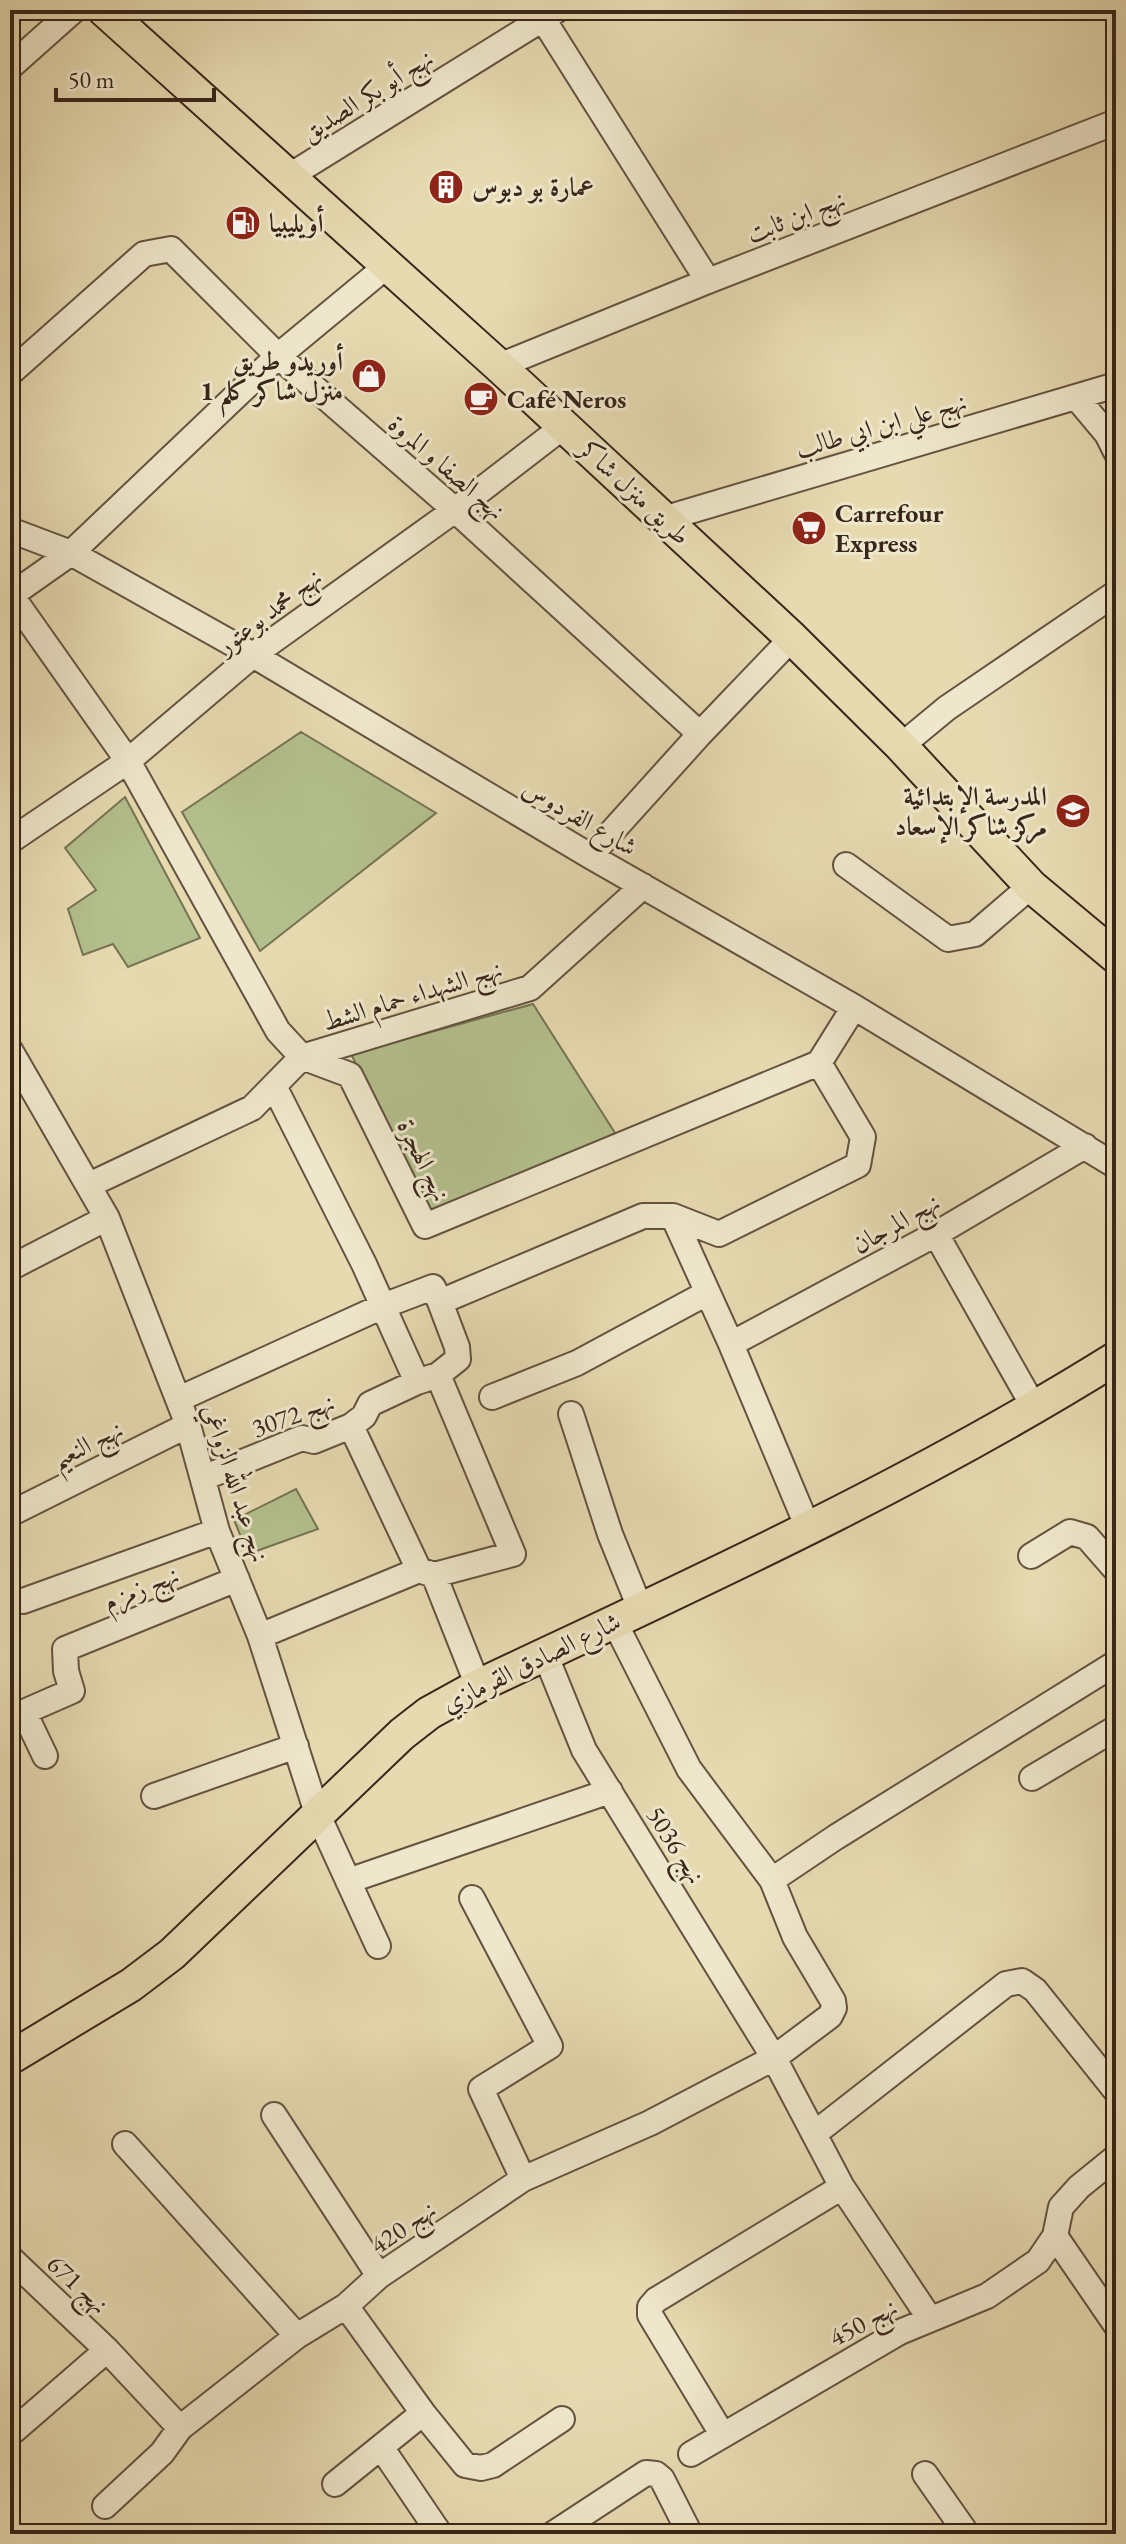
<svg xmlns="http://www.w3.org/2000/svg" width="1126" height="2544" font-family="'EB Garamond',Amiri,serif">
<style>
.green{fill:#b3c08d;stroke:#767354;stroke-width:2}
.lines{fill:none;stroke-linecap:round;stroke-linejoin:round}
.minor-casing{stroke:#645340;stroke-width:28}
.major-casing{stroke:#39261a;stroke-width:36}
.minor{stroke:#efe7cc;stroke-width:24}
.major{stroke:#e7dab1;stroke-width:32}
.labels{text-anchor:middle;stroke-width:6;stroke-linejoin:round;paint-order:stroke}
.street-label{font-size:26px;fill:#39261a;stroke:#efe7cc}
.poi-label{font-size:26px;font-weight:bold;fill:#39261a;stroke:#efe7cc;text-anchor:start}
</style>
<rect width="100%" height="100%" fill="#e7dab1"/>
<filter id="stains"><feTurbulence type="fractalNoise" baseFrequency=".0025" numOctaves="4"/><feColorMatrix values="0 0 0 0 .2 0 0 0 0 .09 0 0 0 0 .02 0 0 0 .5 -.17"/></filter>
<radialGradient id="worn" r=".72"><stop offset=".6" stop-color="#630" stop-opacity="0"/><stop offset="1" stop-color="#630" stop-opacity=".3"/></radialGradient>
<path class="green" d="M301 732 436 813 260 951 182 812Z
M125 797 200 938 128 967 113 944 83 955 68 909 96 890 65 848Z
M533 1004 617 1136 430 1213 351 1054Z
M296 1489 318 1529 248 1554 234 1520Z"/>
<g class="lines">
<defs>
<path id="minor" d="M543 19 708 281
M10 67 74 10
M288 177 557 10
M499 366 708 281 1116 122
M10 373 144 254 171 249 278 356 455 510 700 734
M1076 397 1107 434 1116 452
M663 519 1116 385
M10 530 71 553 253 655 590 856 854 1007 1116 1166
M11 595 128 761 278 1031 302 1057 350 1075 425 1226 819 1063 854 1007
M10 596 71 553 278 356 388 265
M901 746 947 708 1116 593
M10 841 128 761 253 655 455 510 564 426
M590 856 700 734 792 638
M846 865 948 939 975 934 1031 886
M10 1050 107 1218 188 1425 217 1531 260 1636 317 1813 378 1946
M274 1086 364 1264 417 1382
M89 1185 252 1108 302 1057 530 988 643 886
M673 1216 731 1344 808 1528
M936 1234 1035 1409
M10 1268 107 1218
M731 1344 936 1234 1085 1146
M492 1397 577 1363 707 1293
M179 1399 383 1306 433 1287 440 1302
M571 1414 610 1534 640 1608
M351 1426 419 1570
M203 1478 302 1438 314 1441 351 1426 364 1416 370 1404 417 1382 438 1375 458 1359 457 1347 440 1302 643 1216H673L719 1234 858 1165 863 1137 819 1063
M10 1514 188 1425
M1031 1556 1070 1532 1087 1537 1116 1570
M434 1575 513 1554 438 1375
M23 1601 217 1531
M260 1636 419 1570 434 1575 478 1686
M545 1654 584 1750 774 2058 842 2187 930 2319
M45 1756 24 1712 72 1691 66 1671 65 1649 237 1579
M1032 1778 1116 1728
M154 1796 296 1746
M772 1880 836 1837 1116 1663
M348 1881 610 1791
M472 1898 550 2046 481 2089 523 2179
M274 2115 379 2276
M814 2134 1006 1984 1022 1981 1035 1990 1116 2091
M125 2144 297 2336
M1055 2236 1116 2325
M10 2258 107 2350 180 2428 297 2336 346 2306 379 2276 523 2179 650 2123 774 2058 830 2016 834 2008 833 2001 795 1937 772 1880 689 1769 614 1621
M346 2306 423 2413 465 2465 481 2468 493 2465 562 2419
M10 2434 107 2350
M722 2434 650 2315V2307L656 2300 842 2187
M381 2447 440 2534
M691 2454 900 2332 987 2296 1038 2261 1055 2236 1061 2207 1079 2187 1116 2157
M925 2474 967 2534
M335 2484 423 2413
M105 2506 162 2453 180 2428
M553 2534 646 2473 656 2474 662 2479 690 2534"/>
<path id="major" d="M104 10 499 366 792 638 901 746 1031 886 1116 957
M10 2058 131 1985 172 1954 402 1734 429 1713 478 1686C694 1584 913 1485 1116 1358"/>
</defs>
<use href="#minor" class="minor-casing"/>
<use href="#major" class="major-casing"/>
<use href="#minor" class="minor"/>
<use href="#major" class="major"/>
</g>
<defs>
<symbol id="building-disc" viewBox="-11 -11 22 22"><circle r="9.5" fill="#8f2418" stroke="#efe7cc"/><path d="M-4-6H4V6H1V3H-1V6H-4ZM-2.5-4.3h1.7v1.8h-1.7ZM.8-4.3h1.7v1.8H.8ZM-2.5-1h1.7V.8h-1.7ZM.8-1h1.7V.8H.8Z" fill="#fff"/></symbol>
<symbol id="fuel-disc" viewBox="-11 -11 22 22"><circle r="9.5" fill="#8f2418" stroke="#efe7cc"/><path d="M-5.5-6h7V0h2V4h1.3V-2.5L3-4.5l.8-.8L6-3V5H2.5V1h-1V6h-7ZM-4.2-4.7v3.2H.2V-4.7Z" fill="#fff"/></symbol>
<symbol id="shop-disc" viewBox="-11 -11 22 22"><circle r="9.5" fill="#8f2418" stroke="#efe7cc"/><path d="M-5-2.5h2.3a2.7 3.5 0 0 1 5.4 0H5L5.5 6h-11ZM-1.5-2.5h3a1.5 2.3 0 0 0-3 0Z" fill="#fff"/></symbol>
<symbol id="cafe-disc" viewBox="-11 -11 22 22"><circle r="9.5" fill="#8f2418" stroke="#efe7cc"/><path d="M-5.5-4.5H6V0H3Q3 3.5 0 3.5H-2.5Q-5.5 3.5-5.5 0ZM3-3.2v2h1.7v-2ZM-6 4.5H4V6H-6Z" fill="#fff"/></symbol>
<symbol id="supermarket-disc" viewBox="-11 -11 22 22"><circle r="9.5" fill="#8f2418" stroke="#efe7cc"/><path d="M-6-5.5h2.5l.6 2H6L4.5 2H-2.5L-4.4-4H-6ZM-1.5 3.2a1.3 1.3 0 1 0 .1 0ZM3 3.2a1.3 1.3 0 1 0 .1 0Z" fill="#fff"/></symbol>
<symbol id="school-disc" viewBox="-11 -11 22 22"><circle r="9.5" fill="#8f2418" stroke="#efe7cc"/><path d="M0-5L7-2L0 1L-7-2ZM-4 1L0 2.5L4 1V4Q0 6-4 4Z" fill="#fff"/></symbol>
</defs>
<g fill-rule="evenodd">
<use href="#building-disc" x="426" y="167" width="40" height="40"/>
<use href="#fuel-disc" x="223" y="203" width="40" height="40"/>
<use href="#shop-disc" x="349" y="356" width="40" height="40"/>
<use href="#cafe-disc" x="461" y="379" width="40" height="40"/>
<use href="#supermarket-disc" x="789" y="508" width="40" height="40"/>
<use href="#school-disc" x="1053" y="791" width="40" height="40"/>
</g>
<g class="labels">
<g class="street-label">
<text transform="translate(367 95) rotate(-32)" y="9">نهج أبو بكر الصديق</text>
<text transform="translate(796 216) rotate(-21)" y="9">نهج ابن ثابت</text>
<text transform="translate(881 425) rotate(-16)" y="9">نهج علي ابن ابي طالب</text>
<text transform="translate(447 467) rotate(41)" y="9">نهج الصفا و المروة</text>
<text transform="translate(635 492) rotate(43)" y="9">طريق منزل شاكر</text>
<text transform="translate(269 611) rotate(-37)" y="9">نهج محمد بوعتور</text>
<text transform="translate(580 817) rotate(30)" y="9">شارع الفردوس</text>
<text transform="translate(412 995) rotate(-17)" y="9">نهج الشهداء حمام الشط</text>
<text transform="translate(424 1160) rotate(64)" y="9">نهج الهجرة</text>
<text transform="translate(896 1223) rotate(-29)" y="9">نهج المرجان</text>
<text transform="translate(293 1415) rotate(-19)" y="9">نهج 3072</text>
<text transform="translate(87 1444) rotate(-26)" y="9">نهج النعيم</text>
<text transform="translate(236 1483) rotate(72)" y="9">نهج عبد الله الزواغي</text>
<text transform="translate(141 1588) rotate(-22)" y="9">نهج زمزم</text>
<text transform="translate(531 1662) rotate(-26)" y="9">شارع الصادق القرمازي</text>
<text transform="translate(676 1845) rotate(58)" y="9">نهج 5036</text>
<text transform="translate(403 2227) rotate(-34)" y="9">نهج 420</text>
<text transform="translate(78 2284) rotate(43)" y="9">نهج 671</text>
<text transform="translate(863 2322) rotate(-28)" y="9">نهج 450</text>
</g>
<g class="poi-label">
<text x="472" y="196">عمارة بو دبوس</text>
<text x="269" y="232">أويليبيا</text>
<text x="343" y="370" text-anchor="end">أوريدو طريق<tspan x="343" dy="30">منزل شاكر كلم 1</tspan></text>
<text x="507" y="408">Café Neros</text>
<text x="835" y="522">Carrefour<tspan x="835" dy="30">Express</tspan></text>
<text x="1047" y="805" text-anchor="end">المدرسة الإبتدائية<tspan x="1047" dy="30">مركز شاكر الإسعاد</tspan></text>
</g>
</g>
<rect width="1126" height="2544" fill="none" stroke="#e7dab1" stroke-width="40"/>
<rect x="12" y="12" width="1102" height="2520" fill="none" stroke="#39261a" stroke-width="4"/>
<rect x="20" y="20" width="1086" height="2504" fill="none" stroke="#39261a" stroke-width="2"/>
<path d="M56 88v12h158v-12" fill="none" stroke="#39261a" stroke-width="4"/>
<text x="68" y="88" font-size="24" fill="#39261a" stroke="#efe7cc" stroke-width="6" paint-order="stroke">50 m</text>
<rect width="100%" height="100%" filter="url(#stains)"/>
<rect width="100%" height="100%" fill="url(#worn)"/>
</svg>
